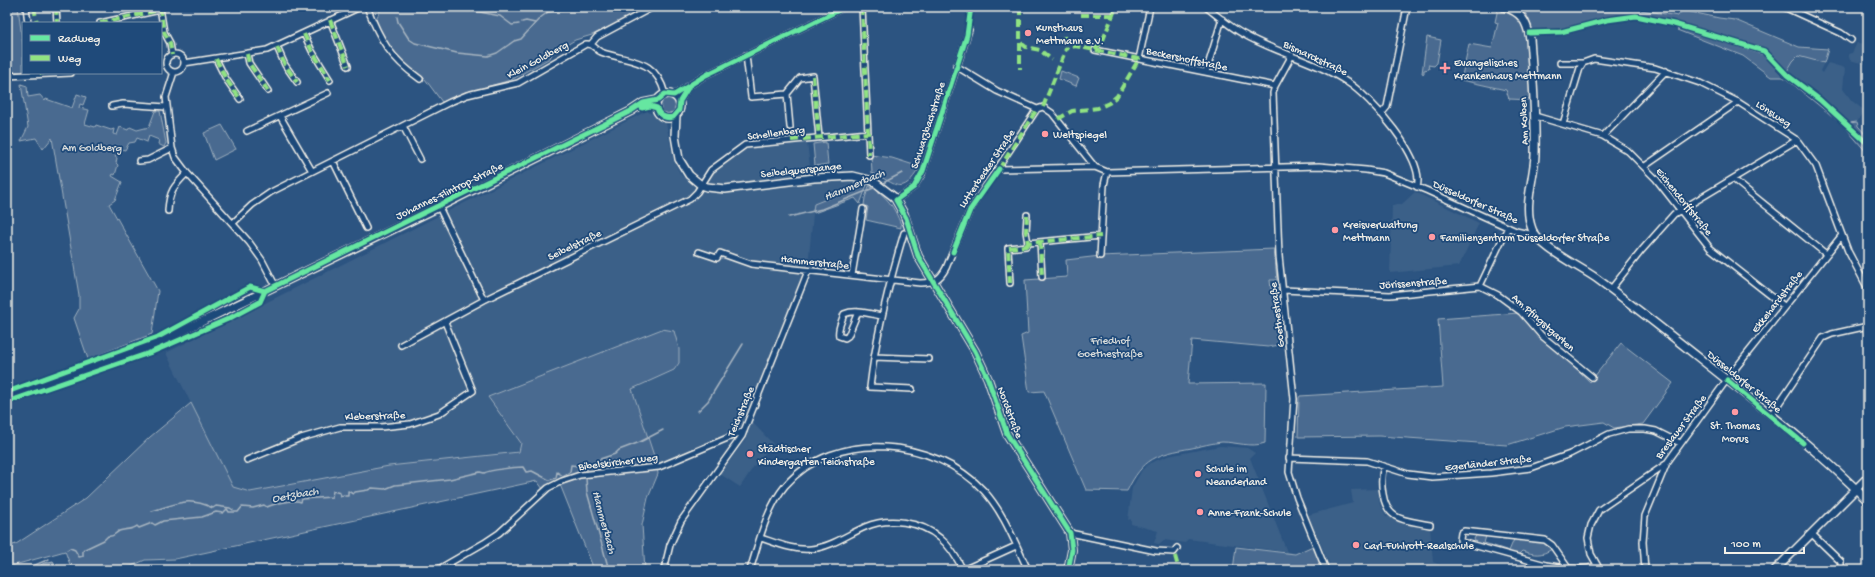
<svg xmlns="http://www.w3.org/2000/svg" width="1875" height="577" font-family="'Gochi Hand',sans-serif">
<style>
.built{fill:#3b6088}
.green{fill:#496b90;stroke:#9eaebc}
.water{fill:#738ca6;stroke:#a7b4c0}
.lines{fill:none;stroke-linecap:round;stroke-linejoin:round}
.stream{stroke:#a7b4c0;stroke-width:1.5}
.street-casing{stroke:#f4f1e8;stroke-width:8}
.secondary-casing{stroke:#f4f1e8;stroke-width:10}
.street{stroke:#1f4a7a;stroke-width:5}
.secondary{stroke:#1f4a7a;stroke-width:7}
.quiet{stroke:#91e382;stroke-width:4;stroke-dasharray:8 4;stroke-linecap:butt}
.cycleway-casing{stroke:#1f4a7a;stroke-width:8}
.cycleway{stroke:#66e7a1;stroke-width:5}
.poi-dot{fill:#ff9aa2;stroke:#1f4a7a;stroke-width:1.5}
.labels{text-anchor:middle;stroke-width:3.5;stroke-linejoin:round;paint-order:stroke}
.poi-label{font-size:11px;fill:#f4f1e8;stroke:#1f4a7a;text-anchor:start}
.street-label{font-size:11px;fill:#f4f1e8;stroke:#1f4a7a}
.park-label{font-size:11px;fill:#dadddb;stroke:#1f4a7a}
.water-label{font-size:12px;font-style:italic;fill:#dadddb;stroke:#1f4a7a}
</style>
<rect width="100%" height="100%" fill="#2c5481"/>
<filter id="ink" filterUnits="userSpaceOnUse"><feTurbulence type="fractalNoise" baseFrequency=".025" numOctaves="2"/><feDisplacementMap in="SourceGraphic" scale="8" xChannelSelector="R" yChannelSelector="G"/><feConvolveMatrix kernelMatrix="1 2 1 2 8 2 1 2 1" color-interpolation-filters="sRGB"/></filter>
<g filter="url(#ink)">
<path class="built" d="M1857 43 1868 44V65L1850 60 1848 54 1852 53Z
M1798 56 1824 63 1820 71 1822 73 1828 63 1845 68 1843 89 1852 101 1865 111 1857 122 1849 123 1826 102 1786 73 1793 61Z
M647 111 666 123 674 162 681 175 692 183 701 184 728 158 746 148 807 143 812 182 839 180 855 182 854 186 844 192 814 204 808 266 740 429 657 465 632 388 675 370 679 363V349L673 331 662 329 488 397 521 443 519 452 391 466 250 492 233 488 166 353Z
M1415 192 1479 223 1459 266 1390 273 1392 206 1402 204Z
M752 422 773 444 756 463 740 487 720 474 746 439Z
M1220 446 1247 448 1255 453 1250 458 1287 552 1188 539 1185 543 1164 540 1159 544 1154 543 1158 531 1131 524V519L1128 520 1132 488 1142 470 1150 463 1168 456Z
M1378 489 1380 505 1386 516 1430 527 1433 562 1444 567 1443 570H1332L1308 515 1353 503 1351 490Z"/>
<path class="green" d="M7 7H18L23 46V72L7 71Z
M420 7H461L463 11 467 9 468 12 471 10 470 7H650L592 35 575 40 552 54 550 58 511 80 468 92 442 102 425 79 398 59 381 35 376 19 381 9Z
M1519 7H1641V10L1678 16 1682 10 1719 18 1735 20 1799 47 1828 49 1824 63 1798 56 1793 61 1786 73 1768 52 1763 49 1643 15 1601 20 1560 30H1532C1530 21 1527 12 1519 7Z
M1498 8 1517 14 1527 34 1531 100 1509 99 1506 90 1461 80 1469 44 1492 48 1498 23 1495 22Z
M1680 28 1767 56 1791 80 1792 79 1826 102 1849 123 1857 122 1858 126 1868 137V154L1843 125 1790 82 1783 77H1771L1743 56 1677 30Z
M1427 37 1441 40 1437 63 1434 66 1428 65 1429 69 1424 70V74L1422 73Z
M1061 71 1079 78 1076 86 1059 79Z
M21 84 27 86 28 97 40 95 45 101 46 99 72 108 77 94 86 97 83 105 80 104 79 108 89 110 85 124 95 127 96 125 111 130 114 129 113 134 117 135 120 127 128 130 130 127 137 130 149 127 155 111H160L166 143 164 147 158 144 159 140 149 136 147 142 137 138 135 142 129 143 125 150 121 149 118 156 116 155 115 157 117 158 116 163 118 165 115 175 113 174 112 176 122 182 115 200 109 204 158 291 152 334 88 359 74 318 79 309V295L52 138 43 149 36 138 21 141 28 127Z
M659 106a9 9 0 1 1 18 0a9 9 0 1 1-18 0Z
M222 125 236 149 214 160 204 133Z
M826 142 828 164 815 166 813 144Z
M871 155 892 158 920 167C901 198 897 183 872 173Z
M855 182 867 185 860 204 855 198 814 213 813 210 814 204 844 192 854 186Z
M869 186C886 194 895 208 901 225V228L866 220 868 207 864 205 865 198Z
M1274 249 1277 280H1270L1271 289 1278 288 1285 344 1268 347 1192 340 1188 384 1266 383 1265 443C1251 448 1236 442 1222 442 1212 443 1201 446 1192 448 1157 454 1143 458 1127 491L1086 490 1044 391 1029 392 1021 336 1028 333 1025 280 1067 277 1066 260 1100 256Z
M1519 313 1590 382 1621 343 1673 383 1643 424 1614 428 1604 422 1565 427 1507 445 1379 436 1298 437 1299 398 1300 396 1443 387 1438 319Z
M662 329 674 331 679 349V363L674 370 632 389 657 465 658 474 648 498 642 525 645 570H588L593 567 561 487 556 481 543 489 537 481 175 559 145 560 123 570H72L65 551 7 567V547L16 544 86 498 150 437 191 403 233 487 250 492 389 466 519 452 521 443 488 397Z
M1477 534 1506 537V539L1486 536 1484 543 1491 545 1490 548 1476 543 1474 539Z
M1515 537 1546 542 1552 549C1541 556 1535 555 1522 551L1518 555 1513 553 1512 554 1494 549V546L1509 551Z
M1315 545 1325 570H1233L1236 547 1295 554Z"/>
<path class="water" d="M53 561 59 570H33L44 563Z"/>
<g class="lines">
<path class="stream" d="M475 11 500 16 512 25 519 24
M397 17 398 22 409 39 415 43 457 53 488 56 497 53 514 41 521 39 540 18 548 12 577 7
M522 22 526 21 535 23
M881 184 902 173
M789 217 822 209 876 187
M698 411 708 401 743 344
M587 470V467L591 464 595 466 599 464 600 459 615 454 619 450 640 442 663 430
M586 478 587 492 609 570
M152 511C178 504 187 496 213 508L216 506 230 508 233 510
M67 550 70 548 75 550 79 557 83 556V551L85 549 104 540 108 536C114 537 114 534 119 531 125 529 133 530 137 526L139 528 152 523 155 525 163 521 202 517 216 512 223 513 227 509 229 512H238L242 507 253 508 264 505 267 507C273 504 294 499 301 502L302 499 332 497 333 491 340 493 341 496 344 495 345 496H348V491L353 494 355 492 368 490 372 488 385 489 395 485 450 479 480 472 484 473C490 470 515 467 523 467L526 472 532 471 549 480 556 478 557 472 563 476 570 472 571 465 587 467
M24 570 49 559"/>
<defs>
<path id="street" d="M26 7 28 23
M56 7 57 23
M367 7C380 40 390 58 420 79
M862 7 869 155
M1206 7C1218 16 1230 27 1243 34 1276 53 1315 61 1347 82 1370 96 1426 159 1417 187
M1784 7 1841 33 1851 40
M160 8 164 32 170 43 172 55
M1798 13 1801 7
M330 20 348 66
M100 23 160 10
M304 34 312 51 330 80
M591 44 597 37 653 7
M277 47 285 65 297 82
M1095 50 1275 86
M247 54 249 63 268 91
M166 63a9 9 0 1 1 18 0a9 9 0 1 1-18 0Z
M746 55 751 97 787 94 800 78 813 76 819 137
M1292 55 1275 86 1273 93 1279 256 1294 399 1289 472 1297 498 1326 570
M216 59 226 79 240 99
M1139 59 1150 7
M184 63 267 50 360 7
M1560 63H1583
M956 66 997 91 1037 109
M174 72 166 97 172 148 175 157 187 173 249 242 262 260 275 285
M1206 72 1222 19
M7 76 71 73
M787 94 790 127
M674 95 706 75 845 7
M680 101 688 87
M112 106 123 104 166 107
M1037 109 1043 107 1052 113 1095 167 1107 172 1319 166 1366 170 1384 173 1428 191 1516 231 1534 235
M1381 114 1387 107 1407 7
M280 116 312 171
M1535 116 1603 136 1628 151 1656 179 1710 248 1784 306
M1563 124 1580 68 1583 63 1594 59 1655 68 1700 83 1738 102 1797 140 1816 166 1848 251 1868 289
M403 126 420 159
M247 131 328 93
M1603 136 1666 71
M139 161 148 160 172 148
M333 161 366 228
M1645 166 1738 102
M999 169 1095 167
M1733 179 1826 254
M896 200 914 187 922 174 969 30
M439 207 484 300
M168 211C169 191 174 186 187 173
M1027 215 1026 232 1028 243 1101 236
M233 223 252 205 271 192 450 102 467 95 518 83 586 44C594 43 595 50 601 52 631 63 655 57 665 94
M904 233C889 283 876 335 870 387L912 389
M1040 242 1042 277
M699 252 717 258 720 253 751 264 920 283C933 283 940 280 946 268L970 210 1037 109
M1100 256 1104 185 1107 172
M852 275 863 209
M1010 283 1008 248 1026 246 1028 243
M1480 286 1498 295 1521 312 1541 335 1592 377
M1480 286 1508 227
M1611 289 1642 250 1674 214 1797 140
M1283 290 1390 295 1480 286
M858 312 848 336 845 338 839 336C837 329 842 321 844 314 856 309 870 314 882 316
M401 345 484 300 690 199 697 192 711 170 745 145 868 133
M874 357 929 359
M1771 415 1823 338 1832 334 1868 326
M1289 458 1367 461 1408 474 1432 477 1491 473 1531 468 1570 454 1609 434 1628 429H1645L1656 431 1680 443
M247 460 301 438 340 427H381L410 424 439 414 473 391 445 322
M1384 466C1381 476 1381 484 1383 494 1387 522 1407 520 1430 525
M1070 533 1156 551 1174 552 1177 548
M1812 534 1841 562V570
M761 538C776 543 795 551 811 549 831 547 847 535 865 527 888 517 921 521 940 538 950 546 957 558 963 570
M1568 568 1552 545 1545 540 1464 531 1461 533 1460 540 1462 542 1546 565C1563 568 1580 571 1597 566
M437 570 484 543 499 533 548 488 562 481 580 475 659 467 744 431
M664 570 670 545 681 521 742 436 808 271
M750 570C759 542 766 509 785 486 835 428 935 438 984 491 1004 513 1015 543 1028 570
M963 570 1016 546
M1600 570 1591 554 1588 538 1591 525 1599 510 1666 464 1731 374 1842 235
M1645 570 1643 542 1645 516 1666 465"/>
<path id="secondary" d="M1504 7C1521 12 1527 21 1530 39 1533 77 1536 116 1535 155 1534 179 1523 206 1532 229 1538 247 1579 266 1596 278 1641 311 1684 346 1727 380 1776 418 1825 457 1868 501
M656 106a12 12 0 1 1 24 0a12 12 0 1 1-24 0Z
M676 115 675 136 679 159 689 175 701 185 707 187 725 189 814 178 853 176 873 181 894 197 904 214 918 256 975 351 988 379 1007 434 1070 533 1072 550 1068 570
M7 397 142 349 170 337 439 207 631 111 643 103 658 100
M1775 570 1868 477"/>
</defs>
<use href="#street" class="street-casing"/>
<use href="#secondary" class="secondary-casing"/>
<use href="#street" class="street"/>
<use href="#secondary" class="secondary"/>
<path class="quiet" d="M34 7 37 23
M56 7 57 23
M160 7 164 32 170 43 172 55
M862 7 869 155
M1020 7V69
M1081 15H1113
M330 20 348 66
M100 23 160 10
M304 34 312 51 330 80
M1064 36 1066 49
M1021 43 1026 47 1040 50 1052 60
M277 47 285 65 297 82
M1095 50 1103 40 1116 7
M247 54 249 63 268 91
M216 59 226 79 240 99
M42 75V73
M813 76 819 137
M1043 107 1066 49
M1058 119 1072 111 1098 108 1109 103 1117 96 1139 59 1075 46 1066 49
M791 140 868 133
M999 169 1037 109
M1027 215 1026 232 1028 243 1101 236
M1040 242 1042 277
M1010 283 1008 248 1026 246 1028 243
M1175 556 1179 570"/>
<defs>
<path id="cycleway" d="M971 7 967 35 923 171 914 187 896 200 906 218 918 256 975 351 988 379 1007 434 1070 533 1072 550 1068 570
M1529 33 1561 32 1607 20 1636 16 1674 24 1764 51 1787 75 1820 100 1868 144
M642 108 650 106 657 108C659 116 666 119 673 117L679 110 680 101 688 88
M953 252 970 210 999 169
M265 291 631 111 643 103 658 100 665 94 674 95 706 75 845 7
M1727 380 1803 443
M7 392 158 337 250 287 265 291
M7 402 152 352 228 319 260 302 265 291"/>
</defs>
<use href="#cycleway" class="cycleway-casing"/>
<use href="#cycleway" class="cycleway"/>
</g>
</g>
<g class="poi-dot">
<circle cx="1028" cy="33" r="4"/>
<path d="M1443 62h4v4h4v4h-4v4h-4v-4h-4v-4h4z"/>
<circle cx="1045" cy="134" r="4"/>
<circle cx="1335" cy="230" r="4"/>
<circle cx="1432" cy="237" r="4"/>
<circle cx="1735" cy="412" r="4"/>
<circle cx="750" cy="454" r="4"/>
<circle cx="1198" cy="474" r="4"/>
<circle cx="1200" cy="512" r="4"/>
<circle cx="1356" cy="545" r="4"/>
</g>
<g class="labels">
<g class="poi-label">
<text x="1036" y="31">Kunsthaus<tspan x="1036" dy="13">Mettmann e.V.</tspan></text>
<text x="1454" y="66">Evangelisches<tspan x="1454" dy="13">Krankenhaus Mettmann</tspan></text>
<text x="1053" y="138">Weltspiegel</text>
<text x="1343" y="228">Kreisverwaltung<tspan x="1343" dy="13">Mettmann</tspan></text>
<text x="1440" y="241">Familienzentrum Düsseldorfer Straße</text>
<text x="1735" y="429" text-anchor="middle">St. Thomas<tspan x="1735" dy="13">Morus</tspan></text>
<text x="758" y="452">Städtischer<tspan x="758" dy="13">Kindergarten Teichstraße</tspan></text>
<text x="1206" y="472">Schule im<tspan x="1206" dy="13">Neanderland</tspan></text>
<text x="1208" y="516">Anne-Frank-Schule</text>
<text x="1364" y="549">Carl-Fuhlrott-Realschule</text>
</g>
<g class="street-label">
<text transform="translate(1316 57) rotate(25)" y="4">Bismarckstraße</text>
<text transform="translate(1187 58) rotate(12)" y="4">Beckershoffstraße</text>
<text transform="translate(537 59) rotate(-28)" y="4">Klein Goldberg</text>
<text transform="translate(1774 113) rotate(33)" y="4">Lönsweg</text>
<text transform="translate(1523 121) rotate(-92)" y="4">Am Kolben</text>
<text transform="translate(927 125) rotate(-72)" y="4">Schwarzbachstraße</text>
<text transform="translate(776 132) rotate(-7)" y="4">Schellenberg</text>
<text transform="translate(986 168) rotate(-56)" y="4">Lutterbecker Straße</text>
<text transform="translate(801 169) rotate(-6)" y="4">Seibelquerspange</text>
<text transform="translate(449 190) rotate(-26)" y="4">Johannes-Flintrop-Straße</text>
<text transform="translate(1476 201) rotate(24)" y="4">Düsseldorfer Straße</text>
<text transform="translate(1685 201) rotate(51)" y="4">Eichendorffstraße</text>
<text transform="translate(574 244) rotate(-26)" y="4">Seibelstraße</text>
<text transform="translate(815 261) rotate(6)" y="4">Hammerstraße</text>
<text transform="translate(1413 282) rotate(-4)" y="4">Jörissenstraße</text>
<text transform="translate(1776 301) rotate(-52)" y="4">Ekkehardstraße</text>
<text transform="translate(1276 315) rotate(-97)" y="4">Goethestraße</text>
<text transform="translate(1544 322) rotate(42)" y="4">Am Pfingstgarten</text>
<text transform="translate(1745 381) rotate(39)" y="4">Düsseldorfer Straße</text>
<text transform="translate(740 411) rotate(-67)" y="4">Teichstraße</text>
<text transform="translate(1011 412) rotate(69)" y="4">Nordstraße</text>
<text transform="translate(375 415) rotate(-2)" y="4">Kleberstraße</text>
<text transform="translate(1680 426) rotate(-53)" y="4">Breslauer Straße</text>
<text transform="translate(618 461) rotate(-7)" y="4">Bibelskircher Weg</text>
<text transform="translate(1488 462) rotate(-6)" y="4">Egerländer Straße</text>
</g>
<g class="park-label">
<text x="92" y="151">Am Goldberg</text>
<text x="1110" y="344">Friedhof<tspan x="1110" dy="13">Goethestraße</tspan></text>
</g>
<g class="water-label">
<text transform="translate(854 184) rotate(-23)" y="4">Hammerbach</text>
<text transform="translate(295 494) rotate(-10)" y="4">Oetzbach</text>
<text transform="translate(605 522) rotate(75)" y="4">Hammerbach</text>
</g>
</g>
<rect width="1875" height="577" fill="none" stroke="#1f4a7a" stroke-width="24"/>
<rect x="12" y="12" width="1851" height="553" fill="none" stroke="#f4f1e8" stroke-width="1.5" filter="url(#ink)"/>
<rect x="22" y="22" width="140" height="52" fill="#1f4a7a" stroke="#748da6"/>
<rect x="30" y="35" width="20" height="6" fill="#66e7a1" stroke="#748da6"/>
<text x="58" y="42" font-size="12" fill="#f4f1e8">Radweg</text>
<rect x="30" y="55" width="20" height="6" fill="#91e382" stroke="#748da6"/>
<text x="58" y="62" font-size="12" fill="#f4f1e8">Weg</text>
<path d="M1725 547v6h79v-6" fill="none" stroke="#f4f1e8" stroke-width="2"/>
<text x="1731" y="547" font-size="12" fill="#f4f1e8" stroke="#1f4a7a" stroke-width="3" paint-order="stroke">100 m</text>
</svg>
